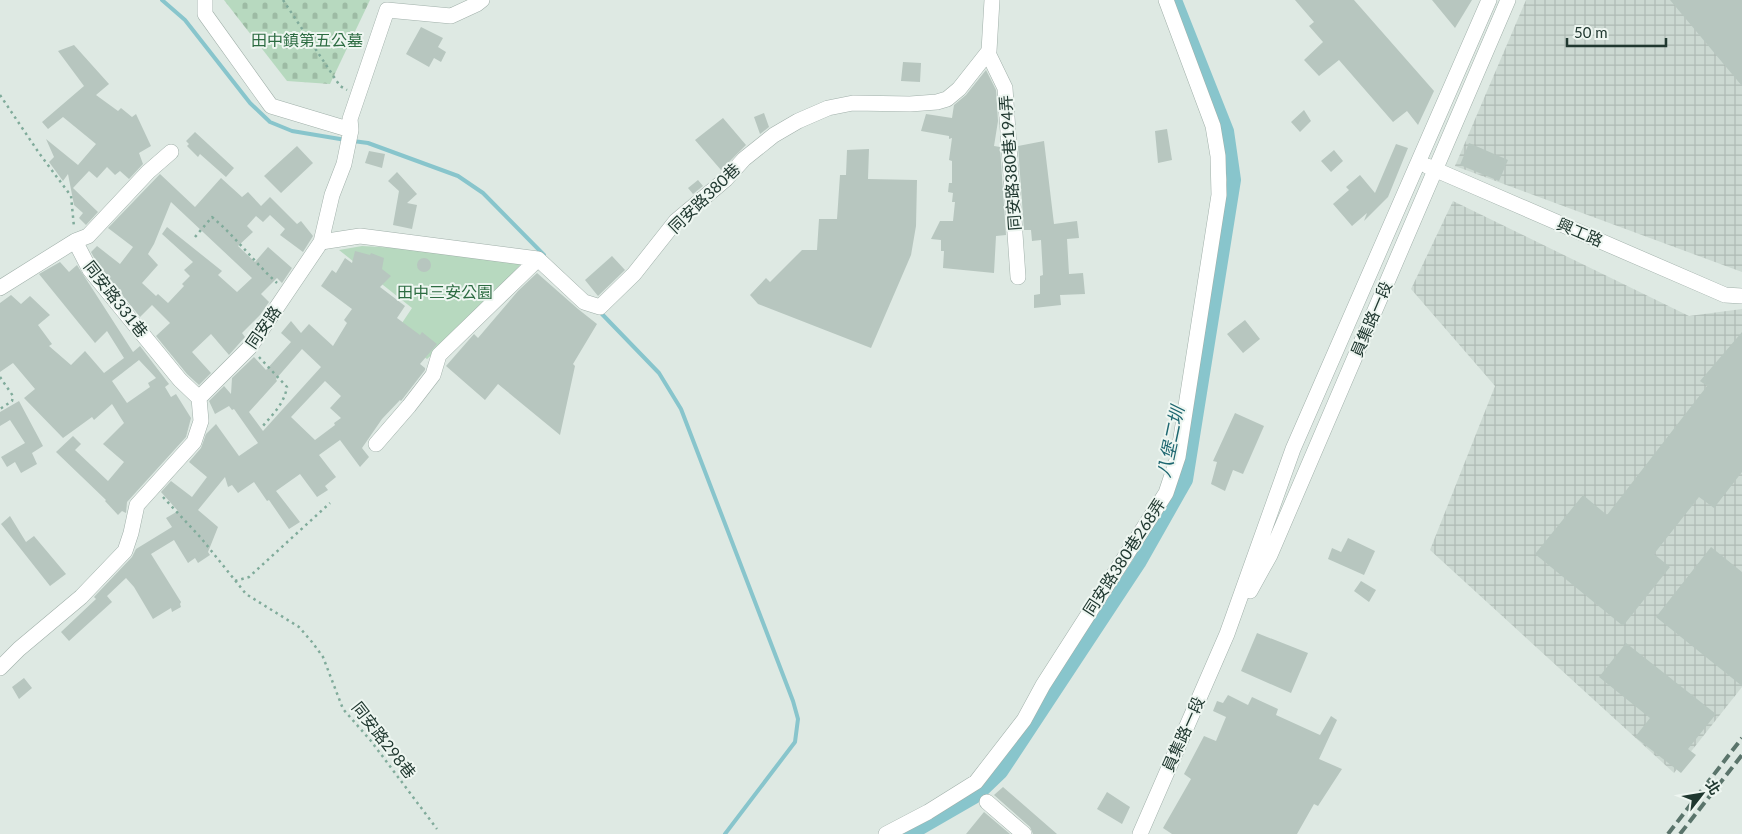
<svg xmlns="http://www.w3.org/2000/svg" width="1742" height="834" font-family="Lato,'Noto Sans TC',sans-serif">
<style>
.industrial{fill:url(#industrial-grid)}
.cemetery{fill:url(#cemetery-stones)}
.park{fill:#b7d9bf}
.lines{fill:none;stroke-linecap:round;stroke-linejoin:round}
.stream{stroke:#88c5cc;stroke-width:4}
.canal{stroke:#88c5cc;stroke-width:14}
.building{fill:#b7c6bf;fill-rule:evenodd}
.minor-casing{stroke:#a1b0aa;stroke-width:16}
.path{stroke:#80ab9b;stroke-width:2.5;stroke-dasharray:2.5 4;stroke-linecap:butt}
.minor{stroke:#fff;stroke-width:15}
.rail{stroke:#5a746b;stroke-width:4;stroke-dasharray:10 5;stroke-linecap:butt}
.labels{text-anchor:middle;stroke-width:4;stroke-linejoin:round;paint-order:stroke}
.park-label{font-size:16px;fill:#2d6c42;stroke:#eef6f1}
.street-label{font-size:16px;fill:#203830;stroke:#eef6f1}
.water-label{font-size:18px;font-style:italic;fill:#1e6770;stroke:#eef6f1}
</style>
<defs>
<pattern id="industrial-grid" width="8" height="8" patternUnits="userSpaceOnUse" patternTransform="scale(1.25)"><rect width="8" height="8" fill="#ccd9d2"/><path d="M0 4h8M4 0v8" fill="none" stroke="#afbbb5"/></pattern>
<pattern id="cemetery-stones" width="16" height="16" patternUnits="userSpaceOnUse" patternTransform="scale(1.25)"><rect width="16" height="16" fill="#b7d9bf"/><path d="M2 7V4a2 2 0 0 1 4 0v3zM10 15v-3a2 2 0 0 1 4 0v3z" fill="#9dbba4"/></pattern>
</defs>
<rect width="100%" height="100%" fill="#dee9e3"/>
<path class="industrial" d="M1526 0H1742V272L1455 166Z
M1453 201 1689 316 1742 309V687L1674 773 1430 550 1495 386 1411 289Z"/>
<path class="cemetery" d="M224 0H370L330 84 287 81Z"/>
<path class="park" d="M362 246 397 248 522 263 468 322 427 359 394 335 412 308 339 250Z"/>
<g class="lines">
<path class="stream" d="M162 0 185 20 250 103 270 122 292 131 346 140
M353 141 368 143 458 176 483 193 544 255
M600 312 659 373 681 409 793 701 798 719 795 742 725 834"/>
<path class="canal" d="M910 834 976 796 1001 772 1139 563 1186 480 1234 180 1227 131 1175 0"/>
</g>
<path class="building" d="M1295 0H1354L1434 91 1418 125 1407 111 1393 122 1339 60 1319 76 1304 60 1323 42 1309 26 1314 22Z
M1432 0H1472L1455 28Z
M1670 0H1742V86Z
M421 27 443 38 438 47 446 52 441 62 434 58 429 67 406 54Z
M74 45 109 84 96 95 118 111 121 108 132 117 136 114 151 146 139 153 143 164 129 179 120 171 115 175 107 167 97 178 89 171 73 188 98 212 86 225 79 218 83 213 74 205 68 174 63 181 49 162 54 157 46 139 78 165 96 144 63 117 48 129 42 122 84 86 58 51Z
M903 62 921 63 920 82 901 81Z
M986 70 996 90 998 121 994 146 1000 147 1006 235 996 236 994 273 943 268 944 251H941V240L931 239 940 221H953L955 202H952L953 193 948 192 949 183H952V161L949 160 952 138 949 139V136L921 131 926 114 952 118 954 105 966 95Z
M1304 110 1311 121 1300 132 1291 122Z
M764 113 769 127 760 134 754 117Z
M723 118 746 145 721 170 695 140Z
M1167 129 1172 160 1158 163 1155 131Z
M195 132 234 168 226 177 200 154 198 157 187 146 189 144 186 141Z
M1044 141 1054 224 1077 221 1079 238 1067 239 1069 274 1083 273 1085 294 1060 295 1061 305 1034 308V295L1040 294V276L1043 275 1041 240 1032 241 1031 230H1024L1018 146Z
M1469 143 1508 160 1499 181 1460 165Z
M1396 144 1408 148 1388 197 1364 221 1367 213 1352 226 1333 204 1349 190 1346 187 1360 175 1375 193Z
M297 146 313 163 281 193 264 176Z
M869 149 868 179 917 180 916 226 911 255 871 348 758 304 750 295 766 278 770 282 802 250H817L819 219H837L840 175H846L847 150Z
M1334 150 1343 161 1331 172 1321 161Z
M369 151 385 154 382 168 365 163Z
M397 172 417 194 407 203 417 205 412 229 393 225 399 191 388 181Z
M160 174 195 207 221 178 242 197 248 192 261 206 270 197 297 224 301 221 313 236 303 252 280 235 285 229 270 215 263 222 256 216 247 226 253 232 238 246 255 262 268 247 292 268 282 283 277 278 261 294 269 302 260 315 242 333 245 337 229 355 211 334 192 352 211 373 199 385 187 374 156 336 170 323 152 305 140 317 98 265 91 252 97 246 120 264 133 247 108 228ZM171 202 252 278 237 292 218 275 222 271 167 227 162 234 193 262 184 270 190 276 182 284 184 286 168 303 158 294 156 296 142 283 158 265 148 254 154 244Z
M698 180 703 186 693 194 688 188Z
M355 251 370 255 371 253 384 258 382 269 391 276 380 287 405 306 397 318 420 335 422 332 437 344 420 364 425 368V370L401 401 400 400 382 419 362 448 369 457 360 467 340 440 319 455 336 477 325 486 328 490 317 497 300 474 276 491 300 522 289 529 269 500 267 501 254 482 238 493 232 485 228 487 225 477 198 510 218 527 208 552 210 555 198 563 195 558 188 563 174 540 151 554 181 602 180 604 181 607 172 612 171 608 153 619 134 587 126 578 107 596 112 602 69 641 61 632 96 599 94 597 132 557 136 549 172 527 166 518 178 511 161 492 171 481 192 497 207 477 189 462 201 448 206 434 216 424 239 456 258 443 234 409 232 410 229 406 215 414 209 401 224 386 231 394 232 378 254 357 266 370 291 342 281 333 291 321 301 333 309 324 333 346 347 323 344 320 352 309 321 286 332 270 336 273 345 258 352 263ZM302 349 321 367 263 431 249 412 277 381 276 379ZM325 381 341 396 330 408 341 418 334 423 335 425 315 440 291 417Z
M612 256 625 270 598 296 585 280Z
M417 265a7 7 0 1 1 14 0a7 7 0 1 1-14 0Z
M60 262 69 272 77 265 133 352 140 346 169 384 165 387 171 397 176 394 191 418 186 437 127 502 126 513 122 511 118 515 105 501 106 500 56 452 73 436 81 444 75 450 108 481 124 462 103 444 124 423 112 404 94 420 92 417 63 438 24 398 35 389 13 363 0 372V303L11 295 21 304 30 296 50 315 38 325 52 344 49 346 71 365 85 351 104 373 124 358 107 331 95 343 39 274ZM139 360 156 378 148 383 150 387 127 403 112 381Z
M537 273 578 309 597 324 573 364 575 366 560 435 498 384 485 400 446 366 474 334 478 338 518 291Z
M1245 320 1260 339 1243 353 1227 334Z
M1742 332V472L1714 508 1699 497 1654 554 1670 567 1623 626 1535 554 1583 495 1607 515 1707 386 1700 381Z
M19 401 43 446 32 453 37 464 21 473 15 462 7 467 1 457 25 443 10 420 0 426V412Z
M1235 413 1264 426 1243 474 1233 470 1225 491 1211 484 1217 462 1213 461Z
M10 516 26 542 34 536 66 574 50 586 1 524Z
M1348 538 1375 551 1364 575 1328 559 1332 548 1341 552Z
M1711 547 1742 572V686L1656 617Z
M1361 581 1376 590 1369 602 1354 591Z
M1257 633 1308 653 1291 693 1241 671Z
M1626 643 1716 714 1688 749 1696 755 1681 773 1635 737 1650 718 1599 677Z
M24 678 32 688 19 699 12 687Z
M1228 695 1248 705 1252 697 1278 709 1276 715 1320 735 1331 716 1337 720 1319 759 1342 769 1318 806 1314 804 1297 834H1172L1163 828 1191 779 1184 774 1204 736 1216 741 1226 717 1213 711 1217 701 1223 703Z
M1003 787 1057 834H1033L1030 827 994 795Z
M1107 792 1130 807 1122 824 1097 809Z
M984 812 1010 834H966Z"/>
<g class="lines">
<defs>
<path id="minor" d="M205 0V14L271 106 351 130
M988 53 1005 88 1018 277
M1427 166 1725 295 1742 296
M75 241 88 236 148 172 171 152
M321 242 360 236 538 259 584 302 600 307 634 274 676 221 726 179 744 159 774 135 798 121 828 108 853 103 910 104 937 102 947 99 959 89 989 51 992 0
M0 288 75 241 90 270 180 380 199 398
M376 444 409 406 433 375 439 355 538 259
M1250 591 1270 555 1508 0
M0 668 19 649 81 597 125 551 131 533 137 505 194 442 201 421 199 398 250 347 321 242 332 195 344 164 351 130 350 119 387 10 451 16 477 4 482 0
M987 802 1024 834
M886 834 928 812 976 782 1024 720 1043 685 1166 493 1178 457 1219 195 1218 156 1213 126 1166 0
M1140 834 1227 634 1293 449 1489 0"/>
</defs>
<use href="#minor" class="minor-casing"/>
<path class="path" d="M283 0 340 86 347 90
M0 95 39 153 71 196 74 227
M195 237 212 217C236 237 254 262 277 283
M259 357 287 387C284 404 273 414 262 427
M0 377 13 396 12 401 0 409
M163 497 201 538 246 594 299 627 312 642 323 657 343 709 371 741 437 829
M235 581 249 577 330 503"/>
<use href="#minor" class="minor"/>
<path class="rail" d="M1668 834 1742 738
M1680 834 1742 755"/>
</g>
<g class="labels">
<g class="park-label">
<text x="307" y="46">田中鎮第五公墓</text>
<text x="445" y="298">田中三安公園</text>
</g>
<g class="street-label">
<text transform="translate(1010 163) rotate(-94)" y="6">同安路380巷194弄</text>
<text transform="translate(704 198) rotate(-44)" y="6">同安路380巷</text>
<text transform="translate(1580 232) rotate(23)" y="6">興工路</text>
<text transform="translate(116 299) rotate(52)" y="6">同安路331巷</text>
<text transform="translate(1371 319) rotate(-67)" y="6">員集路一段</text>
<text transform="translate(263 327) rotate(-55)" y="6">同安路</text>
<text transform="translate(1124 557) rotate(-57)" y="6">同安路380巷268弄</text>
<text transform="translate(1183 734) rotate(-66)" y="6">員集路一段</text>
<text transform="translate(384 740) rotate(52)" y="6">同安路298巷</text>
</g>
<g class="water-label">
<text transform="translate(1171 442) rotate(-78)" y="6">八堡二圳</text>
</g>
</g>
<g transform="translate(1702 794) rotate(59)" stroke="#eef6f1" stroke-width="4" paint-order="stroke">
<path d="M0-4L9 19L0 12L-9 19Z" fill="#203830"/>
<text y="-8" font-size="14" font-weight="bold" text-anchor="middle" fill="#203830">北</text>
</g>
<path d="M1567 38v8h99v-8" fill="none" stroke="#203830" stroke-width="2.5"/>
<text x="1574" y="38" font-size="15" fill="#203830" stroke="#eef6f1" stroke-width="4" paint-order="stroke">50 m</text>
</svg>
